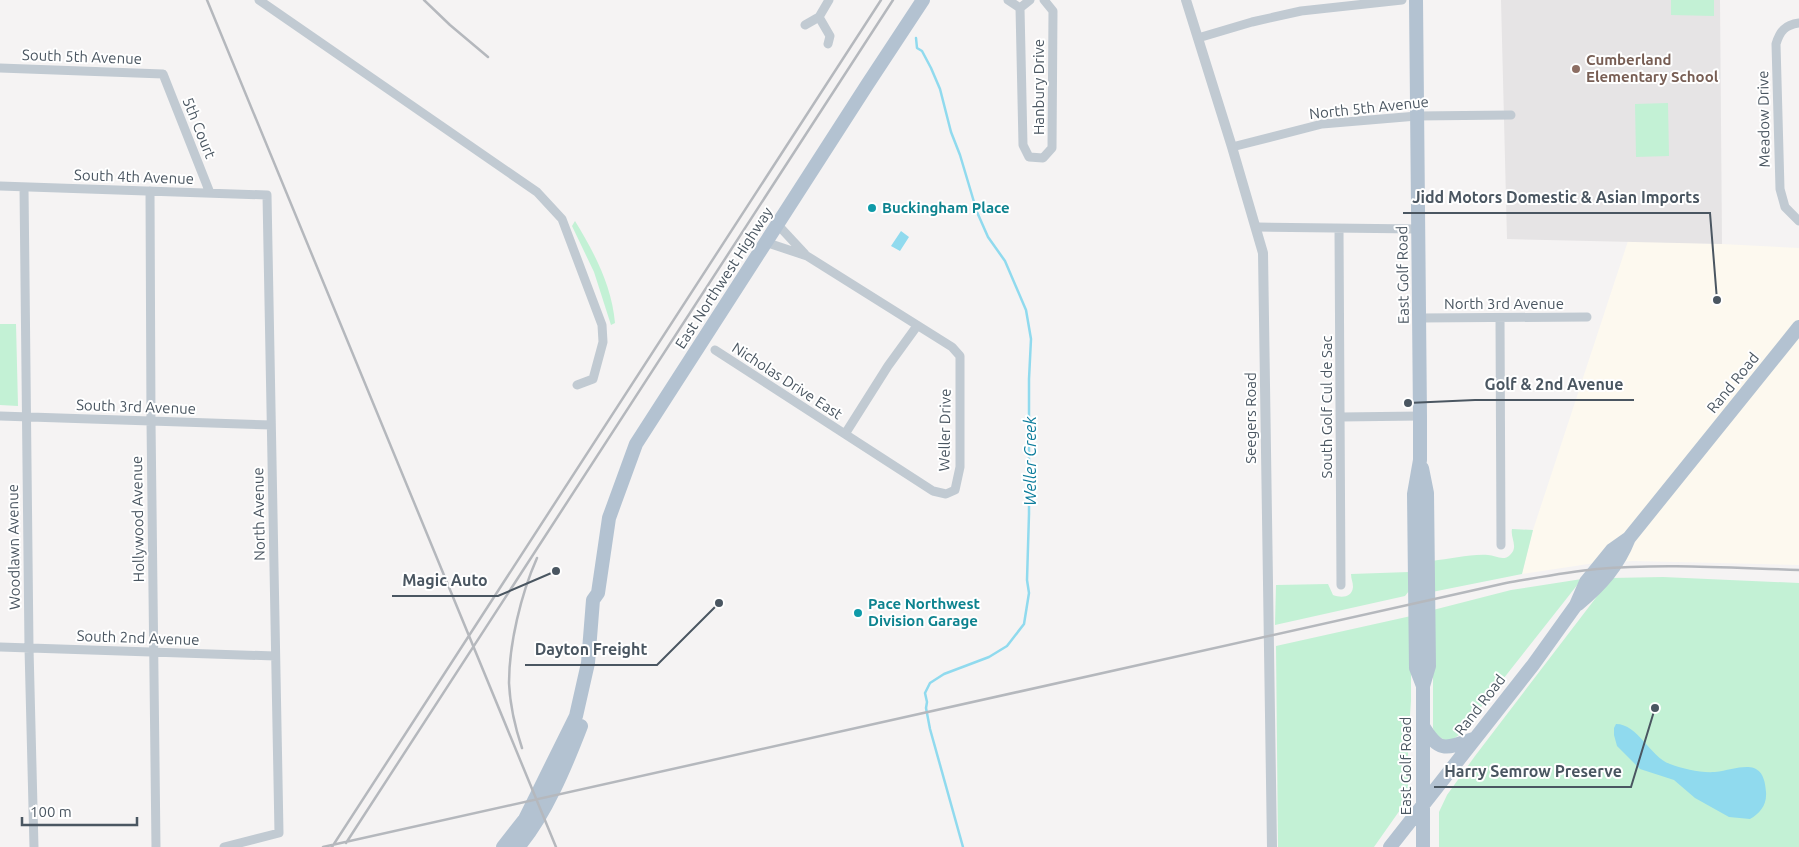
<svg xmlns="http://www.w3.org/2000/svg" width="1799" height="847" font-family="Ubuntu,sans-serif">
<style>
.commercial{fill:#fdf9ef}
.education{fill:#e6e4e5}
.green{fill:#c3f1d5}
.water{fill:#90daee}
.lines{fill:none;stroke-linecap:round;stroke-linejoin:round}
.stream{stroke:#90daee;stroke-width:2.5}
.minor{stroke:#c1cad2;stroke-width:9}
.tertiary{stroke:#c1cad2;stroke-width:10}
.primary{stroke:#b3c2d1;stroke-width:14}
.rail{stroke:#b5b8bd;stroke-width:2.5}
.education-dot{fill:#8d6e63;stroke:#fff;stroke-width:2}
.culture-dot{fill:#0f9aa8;stroke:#fff;stroke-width:2}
.labels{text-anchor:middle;stroke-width:4;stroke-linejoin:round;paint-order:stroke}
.street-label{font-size:15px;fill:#4a5661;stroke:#fff}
.education-label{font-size:15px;font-weight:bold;fill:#785e54;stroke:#fff;text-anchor:start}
.culture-label{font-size:15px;font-weight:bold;fill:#0d838f;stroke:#fff;text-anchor:start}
.water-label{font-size:16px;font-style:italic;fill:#0c7c9b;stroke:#fff}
.leader{fill:none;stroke:#4a5661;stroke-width:2}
.callout-dot{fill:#4a5661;stroke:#fff;stroke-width:2}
.callout-label{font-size:16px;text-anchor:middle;font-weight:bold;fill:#4a5661;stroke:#fff;stroke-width:4;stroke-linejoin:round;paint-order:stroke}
</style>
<rect width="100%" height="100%" fill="#f5f3f3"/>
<path class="commercial" d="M1628 241 1722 244 1799 248V565L1634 561 1595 563 1522 574 1533 530Z"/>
<path class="education" d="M1501 0H1720L1722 244 1507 239Z"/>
<path class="green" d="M1671 0H1714V16L1671 15Z
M1668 103 1669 156 1636 157 1635 104Z
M575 221C594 252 612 286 615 323L611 325 594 272 572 226Z
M0 324H16L18 406 0 405Z
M1512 529 1533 530 1522 574 1432 592V561C1450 559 1470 554 1488 555 1495 555 1503 562 1510 555 1519 547 1510 538 1512 529Z
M1409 572V591L1405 596 1275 625 1276 585 1328 584 1333 595C1341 598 1352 598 1353 587 1353 582 1351 579 1351 574Z
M1663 577 1799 583V847H1439V812L1447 795 1475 756 1611 578Z
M1582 579 1459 735 1449 742 1435 735 1433 728V610L1511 590Z
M1411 616V701L1408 745V790L1400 810 1374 847H1278L1276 646Z"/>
<path class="water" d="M901 231 909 237 900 251 891 246Z
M1616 724C1638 724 1650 757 1670 764 1684 769 1700 773 1715 772 1739 769 1764 755 1766 792 1767 805 1760 813 1750 819L1729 817 1695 798 1674 780 1640 769 1617 746 1614 735V728Z"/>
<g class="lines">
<path class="stream" d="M916 38 917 48 922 51 931 68 940 89 951 132 960 155 977 212 988 237 1005 261 1026 310 1031 339 1029 379V514L1027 580 1029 593 1024 624 1007 646 989 657 944 674 930 683 925 693 927 702 926 708 930 729 963 847"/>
<path class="minor" d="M259 0 537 192 562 219 602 325 603 342 593 379 577 385
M1008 0 1020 8
M1030 0 1020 8 1023 145 1029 157 1043 158 1052 148 1053 11 1044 0
M819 17 830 36 828 44
M1799 23C1785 25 1780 31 1776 44L1780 189 1785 207 1799 221
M805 25 819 17 829 0
M1198 38 1252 22 1301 11 1402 0
M0 68 163 74 210 193
M1232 147 1322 124 1417 116 1511 115
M0 186 267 195 279 833 224 847
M24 187 29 648 34 847
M150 191 151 421 156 847
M778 225 805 254
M1257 227 1418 229
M1339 229 1341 585
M1420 318 1587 317
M1500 318 1501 545
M715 350 933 491 946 494 955 490 960 467V356L952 347 807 256 765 242
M0 416 271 425
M1341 417 1420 416
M845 434 888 366 917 326
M0 647 275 656"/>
<path class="tertiary" d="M1186 0 1232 147 1263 253 1272 847"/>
<path class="primary" d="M1416 0 1420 416V460L1414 494 1416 668 1423 686
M1422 468 1427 493 1429 666 1423 686V847
M1578 604C1601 585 1618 566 1629 538
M1423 726C1439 753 1446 749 1473 739
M503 847 525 819 576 716 588 663 593 600 598 593 609 518 636 444 867 85 923 0
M518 847C545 816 566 765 581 726
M1390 847 1533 665 1576 605 1586 582 1612 550 1629 538 1799 327"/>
<path class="rail" d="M207 0 556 847
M424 0 450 25 488 57
M522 748C515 727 510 705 509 683 509 644 521 594 537 558
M346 843 893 0
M323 847 1506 583C1536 578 1566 572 1597 569 1664 563 1732 568 1799 570
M332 847 881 0"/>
</g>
<circle class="education-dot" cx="1576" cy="69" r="5"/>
<g class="culture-dot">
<circle cx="872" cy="208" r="5"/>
<circle cx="858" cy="613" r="5"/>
</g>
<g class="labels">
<g class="street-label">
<text transform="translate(82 57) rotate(2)" y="5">South 5th Avenue</text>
<text transform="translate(1039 87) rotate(-90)" y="5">Hanbury Drive</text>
<text transform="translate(1369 108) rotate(-6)" y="5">North 5th Avenue</text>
<text transform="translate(1764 119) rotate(-91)" y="5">Meadow Drive</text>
<text transform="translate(199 128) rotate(68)" y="5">5th Court</text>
<text transform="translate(134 177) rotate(2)" y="5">South 4th Avenue</text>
<text transform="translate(1403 275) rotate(-91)" y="5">East Golf Road</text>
<text transform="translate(724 278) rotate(-57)" y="5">East Northwest Highway</text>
<text x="1504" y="309">North 3rd Avenue</text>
<text transform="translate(787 381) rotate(33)" y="5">Nicholas Drive East</text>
<text transform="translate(1733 383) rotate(-51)" y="5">Rand Road</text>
<text transform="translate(136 407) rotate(2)" y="5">South 3rd Avenue</text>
<text transform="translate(1327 407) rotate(-90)" y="5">South Golf Cul de Sac</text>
<text transform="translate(1251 418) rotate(-90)" y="5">Seegers Road</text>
<text transform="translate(945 430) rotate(-89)" y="5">Weller Drive</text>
<text transform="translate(259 514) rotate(-91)" y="5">North Avenue</text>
<text transform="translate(138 519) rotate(-91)" y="5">Hollywood Avenue</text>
<text transform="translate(14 547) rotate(-91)" y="5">Woodlawn Avenue</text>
<text transform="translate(138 638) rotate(2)" y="5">South 2nd Avenue</text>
<text transform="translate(1480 705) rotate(-52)" y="5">Rand Road</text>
<text transform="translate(1406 766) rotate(-90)" y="5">East Golf Road</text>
</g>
<g class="education-label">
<text x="1586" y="65">Cumberland<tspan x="1586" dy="17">Elementary School</tspan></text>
</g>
<g class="culture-label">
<text x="882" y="213">Buckingham Place</text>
<text x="868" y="609">Pace Northwest<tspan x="868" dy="17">Division Garage</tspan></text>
</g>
<g class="water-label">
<text transform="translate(1030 461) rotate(-90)" y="6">Weller Creek</text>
</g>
</g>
<path class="leader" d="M1717 300L1710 213H1403M1408 403L1475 400H1634M556 571L498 596H392M719 603L657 665H525M1655 708L1631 787H1434"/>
<g class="callout-dot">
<circle cx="1717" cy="300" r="5"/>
<circle cx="1408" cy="403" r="5"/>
<circle cx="556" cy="571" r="5"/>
<circle cx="719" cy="603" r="5"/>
<circle cx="1655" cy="708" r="5"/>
</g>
<g class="callout-label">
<text x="1556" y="203">Jidd Motors Domestic &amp; Asian Imports</text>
<text x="1554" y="390">Golf &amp; 2nd Avenue</text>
<text x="445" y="586">Magic Auto</text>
<text x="591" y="655">Dayton Freight</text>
<text x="1533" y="777">Harry Semrow Preserve</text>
</g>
<path d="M22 817v8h115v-8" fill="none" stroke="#4a5661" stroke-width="2.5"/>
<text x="30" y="817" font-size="15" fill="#4a5661" stroke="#ffffff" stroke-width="4" paint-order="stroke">100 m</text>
</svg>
